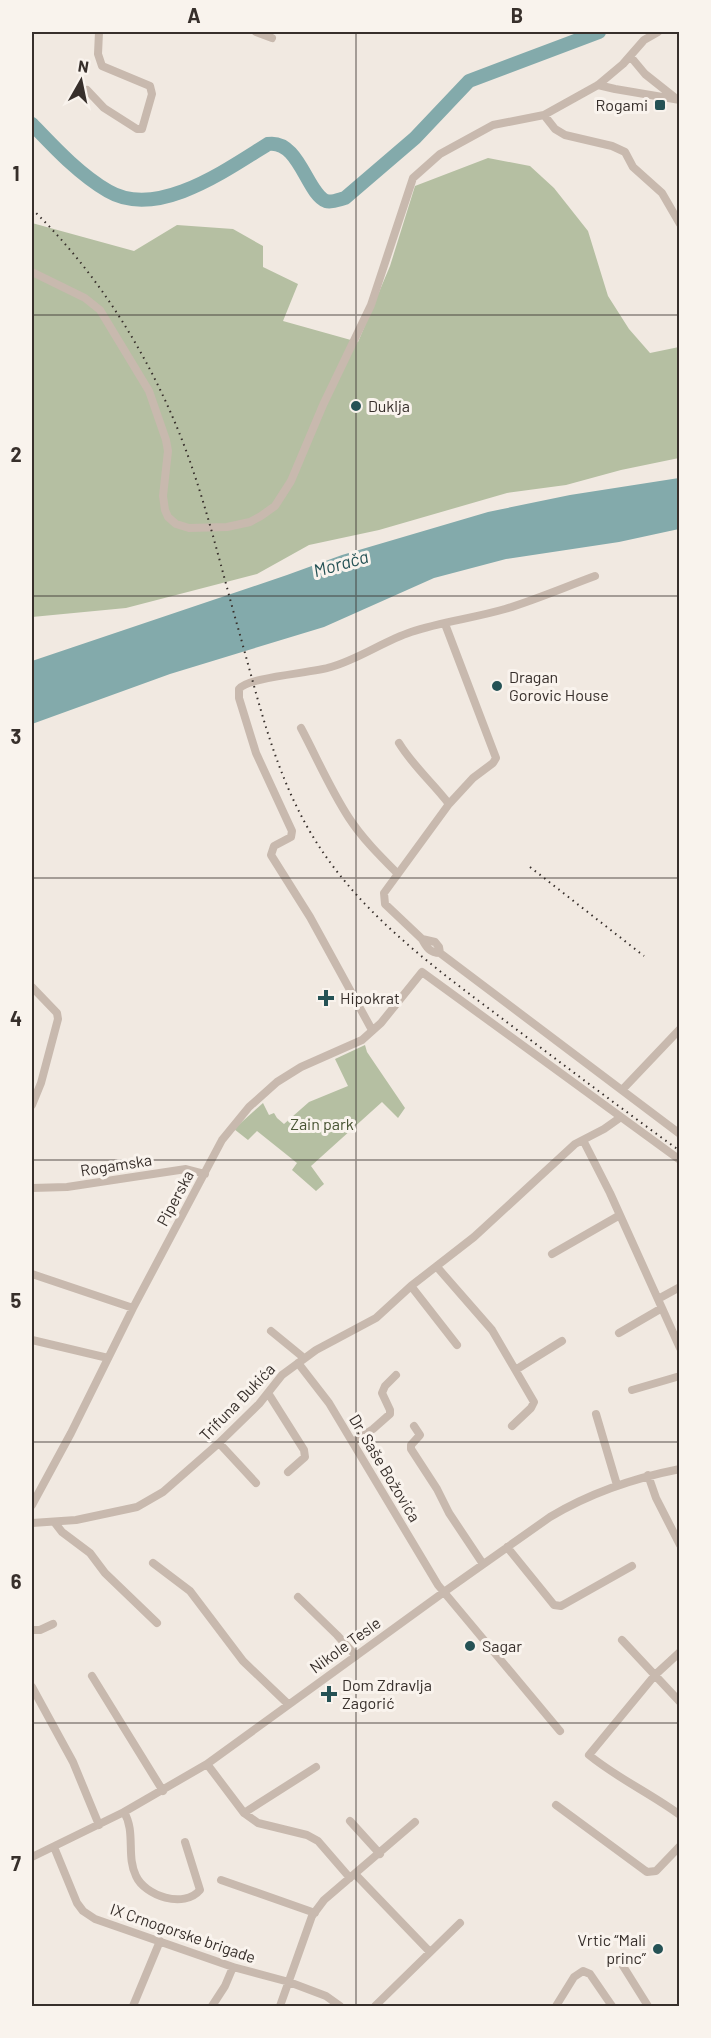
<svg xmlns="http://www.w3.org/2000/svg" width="711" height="2038" font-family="Barlow,sans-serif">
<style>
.green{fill:#b5bfa2}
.water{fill:#83aaab}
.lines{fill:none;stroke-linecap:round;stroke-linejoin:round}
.river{stroke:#83aaab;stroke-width:14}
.minor{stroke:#c8b9ae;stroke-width:8}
.rail{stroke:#372f2b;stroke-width:2;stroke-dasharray:1.5 4.5;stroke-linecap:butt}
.grid{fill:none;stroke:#372f2b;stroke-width:1.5;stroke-opacity:0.55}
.poi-dot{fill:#255255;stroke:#f9f3ed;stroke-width:2}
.labels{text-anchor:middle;stroke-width:6;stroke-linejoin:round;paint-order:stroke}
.poi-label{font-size:16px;fill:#372f2b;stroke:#f9f3ed;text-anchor:start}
.park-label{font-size:16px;fill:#475332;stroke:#f9f3ed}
.street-label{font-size:16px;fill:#372f2b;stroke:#f9f3ed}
.water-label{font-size:18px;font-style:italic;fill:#255255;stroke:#f9f3ed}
.neatline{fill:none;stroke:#372f2b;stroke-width:2}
.grid-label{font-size:20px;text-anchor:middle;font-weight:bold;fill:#372f2b}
</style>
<rect width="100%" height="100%" fill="#f1e9e1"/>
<path class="green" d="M488 158 530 166 554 188 588 231 608 296 629 329 650 353 679 347V458L621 470 566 485 507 493 379 530 309 545 257 574 126 608 32 617V223L134 251 177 225 233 229 263 246V267L298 284 283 321 358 342 390 266 415 186Z
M365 1045 367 1052 405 1108 398 1118 382 1102 311 1166 324 1184 316 1191 292 1170 297 1163 257 1131 248 1140 234 1129 263 1103 269 1115 274 1113 277 1118 284 1124 309 1102 348 1086 335 1059Z"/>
<path class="water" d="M679 478V529L619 542 506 559 434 578 324 627 170 674 32 724V661L287 575 342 555 488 512 570 495Z"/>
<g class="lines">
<path class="river" d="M32 124C55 148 79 174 108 191 157 220 226 170 268 144 299 139 307 194 326 201 332 203 340 199 345 198L415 138 469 81 599 32"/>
<path class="minor" d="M256 32 272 38
M630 56 645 74 674 97
M598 85 615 89 680 100
M87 90 104 108 137 129H142L152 94 150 86 102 66 98 54 99 32
M544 115 555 129 565 135 612 146 625 152 633 167 662 193 680 224
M32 272 85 298 100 310 149 391 166 440 168 451 163 496 165 510 168 517 176 524 189 528 227 527 250 522 261 516 275 506 291 481 323 405 371 305 413 178 440 154 493 125 544 115 598 85 623 64 644 40 658 32
M445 624 496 758 493 763 473 778 449 804 384 893 385 904 422 939 435 942 439 947 440 953 680 1134
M301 728C317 758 330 789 349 818 362 838 380 856 397 873
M399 743C413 766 433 783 449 804
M422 939C426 947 430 953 440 953
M32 987 57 1013 58 1019 41 1083 32 1105
M372 1030 310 917 271 855 274 846 291 837 292 831 256 753 239 698V689C247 677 313 673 331 667 359 659 384 641 411 632 441 622 474 618 505 609 535 600 565 587 595 576
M622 1090 680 1029
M583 1140 610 1193 680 1348
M32 1188 67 1187 186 1169 205 1174
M552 1254 620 1215
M437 1267 492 1330 534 1402 531 1408 512 1426
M32 1274 133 1308
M411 1286 457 1345
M658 1299 680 1287
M271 1331 304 1358
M619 1333 662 1308
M32 1340 108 1358
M298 1363 329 1403 438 1585 560 1731
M517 1369 562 1341
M632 1390 680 1376
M268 1393 304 1450 305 1457 288 1472
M596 1414 617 1485
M414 1426 420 1435 411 1445V1449L437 1489 449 1513 483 1564
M353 1442 373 1429 390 1414V1410L382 1393 385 1386 396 1375
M219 1443 256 1483
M648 1475 656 1498 680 1545
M32 1505 71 1433 133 1308 222 1140 249 1107 277 1082 301 1067 362 1040 381 1023 422 972 621 1117
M32 1523 76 1520 137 1507 163 1492 219 1443 259 1404 282 1375 316 1350 376 1318 411 1286 474 1237 575 1144 604 1129 621 1117 680 1160
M55 1523 62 1532 90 1553 105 1573 157 1623
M507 1547 554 1605 561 1606 632 1566
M153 1563 190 1591 243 1661 288 1704
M298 1597 337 1635 356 1656
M32 1630H40L53 1624
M622 1640 680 1702
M680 1652 655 1675 589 1755C617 1778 650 1793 680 1815
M92 1676 163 1791
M32 1687 73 1762 99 1825
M207 1764 244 1813 258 1823 307 1835 318 1841 350 1878
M556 1805 647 1872 656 1871 680 1846
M124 1812C136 1832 126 1856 136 1876 145 1896 184 1909 200 1890L185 1842
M244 1813 316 1767
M350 1821 380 1854
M54 1847 77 1903 83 1911 95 1919 233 1967 289 1982 326 1996 340 2006
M32 1857 124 1812 207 1764 444 1592 550 1517C590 1493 634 1478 680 1469
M355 1874 430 1952
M221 1880 315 1913
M623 1966 648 2006
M133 2006 160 1941
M212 2006 225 1986 233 1967
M280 2006 312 1916 324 1900 415 1822
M375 2006 460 1923
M556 2006 574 1977 583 1971 590 1974 612 2006"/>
<path class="rail" d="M32 209C94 269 143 346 176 425 204 492 220 565 240 635 259 703 274 769 309 830 357 913 434 967 508 1023 565 1066 622 1109 680 1151
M530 867 644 956"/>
</g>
<path class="grid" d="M356 32V2006M32 315H680M32 596H680M32 878H680M32 1160H680M32 1442H680M32 1723H680"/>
<g class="poi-dot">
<rect x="654" y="99" width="12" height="12" rx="3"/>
<circle cx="356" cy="406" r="6"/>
<circle cx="497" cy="686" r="6"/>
<path d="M323 989h6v6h6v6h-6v6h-6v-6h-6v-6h6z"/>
<circle cx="470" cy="1646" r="6"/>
<path d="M326 1685h6v6h6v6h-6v6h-6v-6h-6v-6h6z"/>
<circle cx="658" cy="1949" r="6"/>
</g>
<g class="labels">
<g class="poi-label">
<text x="648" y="111" text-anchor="end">Rogami</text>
<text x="368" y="412">Duklja</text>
<text x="509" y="683">Dragan<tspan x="509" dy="18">Gorovic House</tspan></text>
<text x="340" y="1004">Hipokrat</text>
<text x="482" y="1652">Sagar</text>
<text x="342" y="1691">Dom Zdravlja<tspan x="342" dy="18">Zagorić</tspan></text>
<text x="646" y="1946" text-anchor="end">Vrtic “Mali<tspan x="646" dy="18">princ”</tspan></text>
</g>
<g class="park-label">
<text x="322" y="1130">Zain park</text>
</g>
<g class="street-label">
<text transform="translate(116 1165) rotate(-9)" y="6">Rogamska</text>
<text transform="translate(175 1198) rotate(-62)" y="6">Piperska</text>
<text transform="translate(237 1402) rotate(-46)" y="6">Trifuna Đukića</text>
<text transform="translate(385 1468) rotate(59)" y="6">Dr. Saše Božovića</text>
<text transform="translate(345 1645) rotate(-36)" y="6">Nikole Tesle</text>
<text transform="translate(183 1933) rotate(19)" y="6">IX Crnogorske brigade</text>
</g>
<g class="water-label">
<text transform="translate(341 564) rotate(-16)" y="6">Morača</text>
</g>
</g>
<rect width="711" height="2038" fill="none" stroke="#f9f3ed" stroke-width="66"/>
<g transform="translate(81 81) rotate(9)" stroke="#f9f3ed" stroke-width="4.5" paint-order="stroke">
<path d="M0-4.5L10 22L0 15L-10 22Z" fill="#372f2b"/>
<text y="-9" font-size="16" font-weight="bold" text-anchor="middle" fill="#372f2b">N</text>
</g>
<rect x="33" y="33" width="645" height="1972" class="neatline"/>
<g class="grid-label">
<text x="194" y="23">A</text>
<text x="517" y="23">B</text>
<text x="16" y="181">1</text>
<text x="16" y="462">2</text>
<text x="16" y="744">3</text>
<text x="16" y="1026">4</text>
<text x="16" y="1308">5</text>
<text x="16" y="1589">6</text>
<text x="16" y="1871">7</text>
</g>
</svg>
